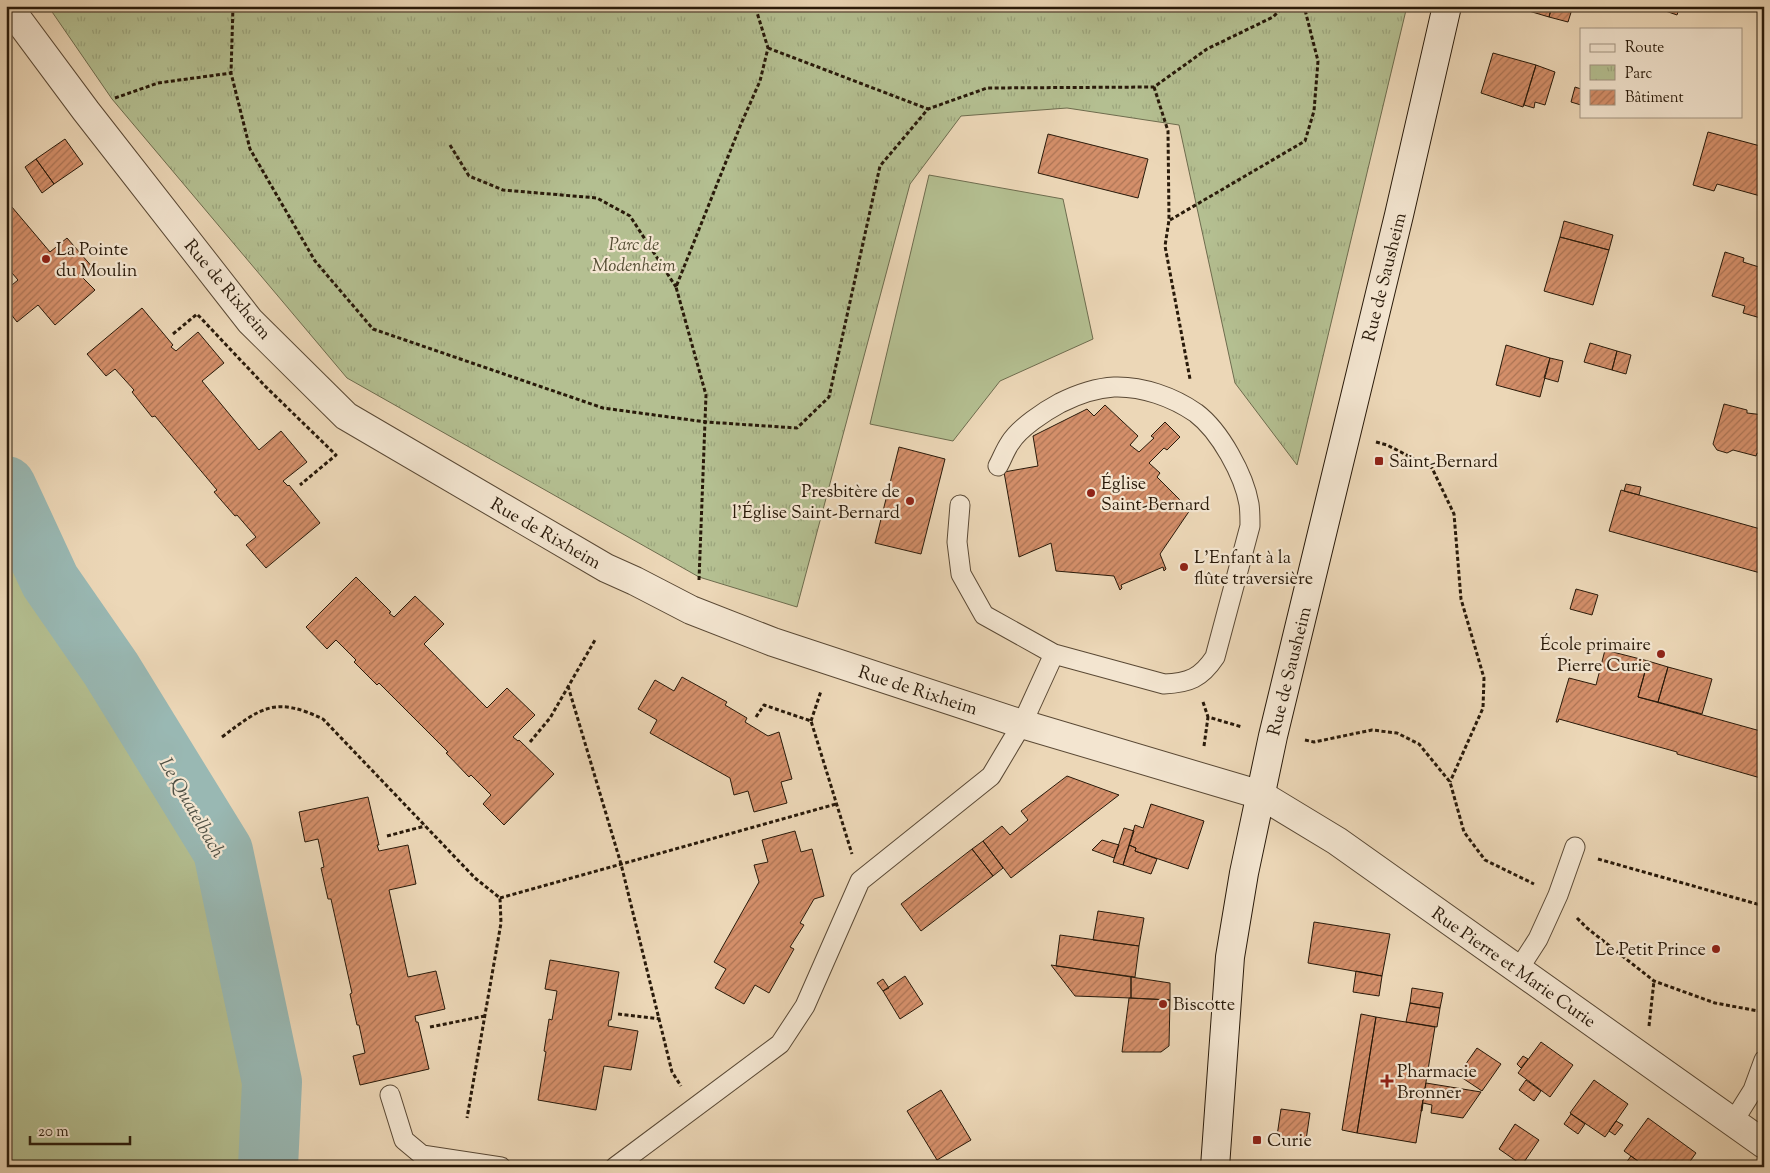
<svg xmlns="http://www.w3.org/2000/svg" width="1770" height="1173" font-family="'Sorts Mill Goudy',serif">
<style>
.grass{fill:#b4bf91;stroke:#6e6c4e}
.park{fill:url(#park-tufts);stroke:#6e6c4e}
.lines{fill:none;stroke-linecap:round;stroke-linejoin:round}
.river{stroke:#99b8b3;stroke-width:60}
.building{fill:url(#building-hatch);stroke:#291a0a}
.lane-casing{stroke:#5a4935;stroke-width:21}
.street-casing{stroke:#5a4935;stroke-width:30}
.secondary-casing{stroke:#291a0a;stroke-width:30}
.path{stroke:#291a0a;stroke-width:3;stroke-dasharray:4 2.5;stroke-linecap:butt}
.lane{stroke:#f3e5d0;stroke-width:19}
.street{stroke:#f3e5d0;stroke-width:28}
.secondary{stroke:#f3e5d0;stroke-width:28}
.poi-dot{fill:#8f2418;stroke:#f3e5d0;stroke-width:2}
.labels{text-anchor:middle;stroke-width:4.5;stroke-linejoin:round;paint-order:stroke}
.park-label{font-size:18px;font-style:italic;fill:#534c32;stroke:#f3e5d0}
.poi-label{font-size:18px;fill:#291a0a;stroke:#f3e5d0;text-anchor:start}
.street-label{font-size:18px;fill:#291a0a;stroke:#f3e5d0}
.water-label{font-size:19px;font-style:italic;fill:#505145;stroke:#f3e5d0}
</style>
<defs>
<pattern id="park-tufts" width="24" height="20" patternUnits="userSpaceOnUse" patternTransform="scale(1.25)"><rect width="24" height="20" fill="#b4bf91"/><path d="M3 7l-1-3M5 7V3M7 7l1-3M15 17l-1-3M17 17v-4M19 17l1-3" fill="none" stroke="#9ba47c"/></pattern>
<pattern id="building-hatch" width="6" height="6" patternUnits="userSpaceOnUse" patternTransform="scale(1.25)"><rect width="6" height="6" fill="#d48f6a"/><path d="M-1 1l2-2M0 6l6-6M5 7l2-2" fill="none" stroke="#ac7455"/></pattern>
</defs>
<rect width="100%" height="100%" fill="#ecd7b7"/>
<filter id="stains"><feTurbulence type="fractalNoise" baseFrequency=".004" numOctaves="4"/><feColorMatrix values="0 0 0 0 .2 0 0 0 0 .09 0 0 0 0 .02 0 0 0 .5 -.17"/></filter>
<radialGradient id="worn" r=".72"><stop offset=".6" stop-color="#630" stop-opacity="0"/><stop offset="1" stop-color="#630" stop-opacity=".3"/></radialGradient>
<path class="grass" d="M929 175 1063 199 1093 339 1000 381 953 441 870 424Z
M6 519 43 600 209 856 256 1088 253 1167H6Z"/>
<path class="park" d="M48 6H1407L1297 465 1235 383 1179 125 1067 108 961 116 910 184 797 607 699 577 347 378 112 99Z"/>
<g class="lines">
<path class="river" d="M6 486 50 581 111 669 223 851 272 1082 268 1167"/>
</g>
<path class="building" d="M1512 6H1552L1549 17Z
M1552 6H1573L1568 22 1549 17Z
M1651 6H1680L1677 15Z
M1493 53 1536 65 1523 107 1481 93Z
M1536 65 1555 72 1545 105 1535 102 1534 108 1524 105Z
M1575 87 1581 89V105L1571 102Z
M1708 132 1764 147V197L1717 184 1714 191 1693 185Z
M1048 134 1148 159 1138 198 1038 173Z
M65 139 83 164 54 184 36 159Z
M36 159 54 184 42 193 25 167Z
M6 200 50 252 67 238 94 269 83 278 95 290 55 325 38 305 17 322 6 308V290L18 280 6 266Z
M1564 221 1613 235 1609 250 1560 237Z
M1560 237 1609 250 1593 305 1544 291Z
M1725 252 1744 258 1743 262 1759 267 1761 262 1764 263V319L1743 313 1745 306 1712 296Z
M142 308 173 345 171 347 176 351 198 332 224 363 202 381 259 450 281 431 307 462 283 481 288 486 289 485 320 523 266 568 246 545 256 537 237 515 235 516 214 492 217 490 155 416 152 417 132 392 134 390 115 369 106 376 87 354Z
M1590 343 1617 351 1612 370 1584 362Z
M1506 345 1550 358 1540 397 1496 385Z
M1617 351 1631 355 1626 374 1612 370Z
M1550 358 1563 361 1558 382 1544 378Z
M1724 404 1747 410V413L1764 415V455L1757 453 1756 456 1733 450 1727 453 1717 450 1713 444Z
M1105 405 1138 436 1130 445 1139 452 1154 438 1151 436 1165 422 1180 437 1167 450 1164 448 1149 463 1160 473 1157 477 1190 510 1160 554 1166 569 1164 571 1163 567 1121 585 1122 588 1120 590 1114 576 1056 571 1051 543 1019 557 1004 472 1038 466 1033 436 1087 409 1094 416Z
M899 447 945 459 921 554 875 543Z
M1626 484 1641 487 1639 495 1624 491Z
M1621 490 1764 530V574L1609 531Z
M356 577 391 612 389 613 394 617 415 596 444 624 424 644 487 708 507 688 535 715 513 737 518 741 519 740 554 774 504 825 483 804 491 795 471 775 469 777 446 753 448 752 379 683 377 685 354 662 356 660 336 640 327 649 306 627Z
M1576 589 1598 595 1592 615 1570 609Z
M1605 650 1648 661 1638 697 1764 732V779L1677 754V752L1559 719 1558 722H1556L1569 678 1596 685Z
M1648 661 1668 667 1658 702 1638 697Z
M1668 667 1712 679 1702 714 1658 702Z
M682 677 727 702 725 705 747 718 745 722 768 736 779 732 792 779 781 782 787 803 754 812 748 791 734 795 730 778 650 733 657 720 638 709 655 680 674 691Z
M1067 776 1119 795 1011 878 983 841 1002 826 1010 835 1028 820 1021 811Z
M368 797 379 845H377L379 851 408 845 416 884 389 890 408 977 436 971 445 1009 415 1016 416 1022H418L429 1069 360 1085 353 1056 365 1053 359 1025H357L350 994 352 993 331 899H328L321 868 324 867 318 839 305 842 299 812Z
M1151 804 1204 821 1188 869 1135 851 1136 848 1129 845 1135 825 1143 828Z
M1124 828 1134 831 1123 865 1113 862Z
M795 831 801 852 812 849 824 896 814 899 800 923 804 925 790 947 794 949 769 993 755 985 744 1004 715 988 726 969 714 962 759 882 754 865 768 862 762 840Z
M1102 840 1119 845 1114 858 1092 850Z
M983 841 1003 868 993 876 972 849Z
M1129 845 1136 848 1135 851 1157 859 1151 874 1123 865Z
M972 849 993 876 921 931 901 904Z
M1098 911 1144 918 1139 946 1093 940Z
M1314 922 1390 934 1382 976 1308 963Z
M1060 935 1139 946 1135 977 1056 966Z
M550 960 619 972 611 1020H609L608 1026 638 1031 631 1070 604 1066 596 1110 538 1100 546 1052 544 1051 549 1019 552 1020 557 991 545 989Z
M1051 965 1131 977V998L1075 996Z
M1356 971 1382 976 1379 996 1353 992Z
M905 976 923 1004 900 1019 883 991Z
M1131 977 1170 983V1000L1131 998Z
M883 979 889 988 883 991 877 983Z
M1412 988 1443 993 1440 1008 1410 1003Z
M1129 998 1170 1000 1169 1046 1161 1052H1122Z
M1410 1003 1440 1008 1437 1027 1406 1022Z
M1361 1014 1376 1017 1357 1133 1342 1130Z
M1376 1017 1435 1027 1416 1143 1357 1133Z
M1541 1042 1573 1065 1550 1097 1518 1073Z
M1477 1048 1501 1064 1482 1091 1458 1075Z
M1523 1056 1528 1059 1521 1068 1517 1064Z
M1526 1080 1541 1091 1534 1101 1519 1090Z
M1594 1080 1628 1104 1605 1137 1570 1113Z
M1426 1083 1481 1092 1463 1118 1431 1113 1432 1105 1423 1103 1422 1111H1421Z
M941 1090 971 1140 937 1160 907 1111Z
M1281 1109 1310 1113 1306 1140 1277 1136Z
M1571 1114 1585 1124 1578 1134 1564 1124Z
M1648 1118 1696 1153 1686 1167H1646L1624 1151Z
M1616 1121 1623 1125 1615 1135 1609 1131Z
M1515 1124 1539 1140 1522 1165 1499 1149Z
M1631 1156 1646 1167H1623Z
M1314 1162 1342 1167H1313Z"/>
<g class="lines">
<defs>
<path id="lane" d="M960 505 957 542 961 574 984 615 1054 654 1164 684C1189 683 1201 678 1215 657L1250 526C1250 519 1250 511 1249 504 1244 475 1220 431 1196 413 1173 397 1142 386 1114 387 1096 388 1076 395 1060 403 1045 411 1019 428 1010 443 1005 450 1002 459 998 466
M1518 970 1538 939 1558 895 1575 847
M390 1095 404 1140 422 1155 501 1167
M1733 1122 1753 1090 1764 1060
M615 1167 780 1044 805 1006 860 881 991 776 1022 724 1054 654"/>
<path id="street" d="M8 6 86 111 250 321 346 416 606 568 635 581 691 610 773 642 1022 724 1261 795 1337 841 1764 1144"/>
<path id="secondary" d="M1215 1167 1230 957 1244 873 1273 736 1399 215 1447 6"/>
</defs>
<use href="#lane" class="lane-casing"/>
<use href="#street" class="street-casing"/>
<use href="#secondary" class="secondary-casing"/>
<path class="path" d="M233 6 231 73 250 149 315 261 373 329 603 408 706 422 797 428 829 397 880 166 928 109 987 88 1154 87 1207 49 1273 17 1284 6
M768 48 928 109
M1154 87 1168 131 1169 220 1165 246 1190 379
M115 98 158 83 231 73
M450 145 469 176 503 190 597 198 630 216 676 287
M1170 220 1305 141 1314 111 1318 61 1304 6
M173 334 197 314 265 386 336 455 300 485
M1376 442 1387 445 1432 468 1454 514 1461 599 1484 678 1483 708 1450 782
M699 580 706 395 676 287 741 124 760 81 768 48 755 6
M568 686 621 864 672 1072 681 1086
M1203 702 1208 717 1242 727
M756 717 764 705 811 721 852 854
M811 721 821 691
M222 737C262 707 275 696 323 719L475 878 500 898 501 923 467 1118
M1305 740 1314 742 1372 730 1397 733 1419 744 1450 782 1464 832 1485 860 1534 884
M530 742 550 718 595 640
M1204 746 1208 717
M387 836 425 826
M1598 859 1764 906
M500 898 836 804
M1577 918 1587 928 1654 981 1715 1003 1764 1012
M618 1014 660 1019
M1649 1026 1654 981
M430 1027 485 1016"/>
<use href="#lane" class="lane"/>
<use href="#street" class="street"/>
<use href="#secondary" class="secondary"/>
</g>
<g class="poi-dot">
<circle cx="46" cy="259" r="5"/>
<rect x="1374" y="456" width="10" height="10" rx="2.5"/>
<circle cx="1091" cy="493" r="5"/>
<circle cx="910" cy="501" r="5"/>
<circle cx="1184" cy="567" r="5"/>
<circle cx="1661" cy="654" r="5"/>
<circle cx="1716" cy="949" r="5"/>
<circle cx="1163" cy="1004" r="5"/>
<path d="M1384.5 1073.5h5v5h5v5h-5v5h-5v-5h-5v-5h5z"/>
<rect x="1252" y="1135" width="10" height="10" rx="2.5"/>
</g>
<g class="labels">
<g class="park-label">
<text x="634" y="250">Parc de<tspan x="634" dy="21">Modenheim</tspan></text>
</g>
<g class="poi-label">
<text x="56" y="255">La Pointe<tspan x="56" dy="21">du Moulin</tspan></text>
<text x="1389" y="467">Saint-Bernard</text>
<text x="1101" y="489">Église<tspan x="1101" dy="21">Saint-Bernard</tspan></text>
<text x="900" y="497" text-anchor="end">Presbitère de<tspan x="900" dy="21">l'Église Saint-Bernard</tspan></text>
<text x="1194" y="563">L’Enfant à la<tspan x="1194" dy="21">flûte traversière</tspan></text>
<text x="1651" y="650" text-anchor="end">École primaire<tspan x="1651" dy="21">Pierre Curie</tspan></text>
<text x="1706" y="955" text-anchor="end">Le Petit Prince</text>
<text x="1173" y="1010">Biscotte</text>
<text x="1397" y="1077">Pharmacie<tspan x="1397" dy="21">Bronner</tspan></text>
<text x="1267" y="1146">Curie</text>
</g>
<g class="street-label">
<text transform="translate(1384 277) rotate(-76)" y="6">Rue de Sausheim</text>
<text transform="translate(228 289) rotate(50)" y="6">Rue de Rixheim</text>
<text transform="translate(546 533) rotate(30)" y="6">Rue de Rixheim</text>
<text transform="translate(1289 671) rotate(-76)" y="6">Rue de Sausheim</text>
<text transform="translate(918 690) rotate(18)" y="6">Rue de Rixheim</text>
<text transform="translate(1514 967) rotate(35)" y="6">Rue Pierre et Marie Curie</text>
</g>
<g class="water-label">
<text transform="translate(193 807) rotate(60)" y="7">Le Quatelbach</text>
</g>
</g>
<rect width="1770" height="1173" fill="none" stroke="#ecd7b7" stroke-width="25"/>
<rect x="8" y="8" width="1755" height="1158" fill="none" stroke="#291a0a" stroke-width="2.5"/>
<rect x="12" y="12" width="1745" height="1148" fill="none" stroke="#291a0a"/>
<rect x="1580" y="28" width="162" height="90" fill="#f3e5d0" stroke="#a29481"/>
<rect x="1590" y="44" width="25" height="8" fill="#f3e5d0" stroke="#a29481"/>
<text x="1625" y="52" font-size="15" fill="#291a0a">Route</text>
<rect x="1590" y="65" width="25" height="15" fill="url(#park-tufts)" stroke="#a29481"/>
<text x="1625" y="78" font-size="15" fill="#291a0a">Parc</text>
<rect x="1590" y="90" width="25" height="15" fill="url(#building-hatch)" stroke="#a29481"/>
<text x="1625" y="102" font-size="15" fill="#291a0a">Bâtiment</text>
<path d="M30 1136v8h100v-8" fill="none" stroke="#291a0a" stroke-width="2.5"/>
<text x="38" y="1136" font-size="15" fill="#291a0a" stroke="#f3e5d0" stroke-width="4" paint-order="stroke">20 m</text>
<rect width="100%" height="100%" filter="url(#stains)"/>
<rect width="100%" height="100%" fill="url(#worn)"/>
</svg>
